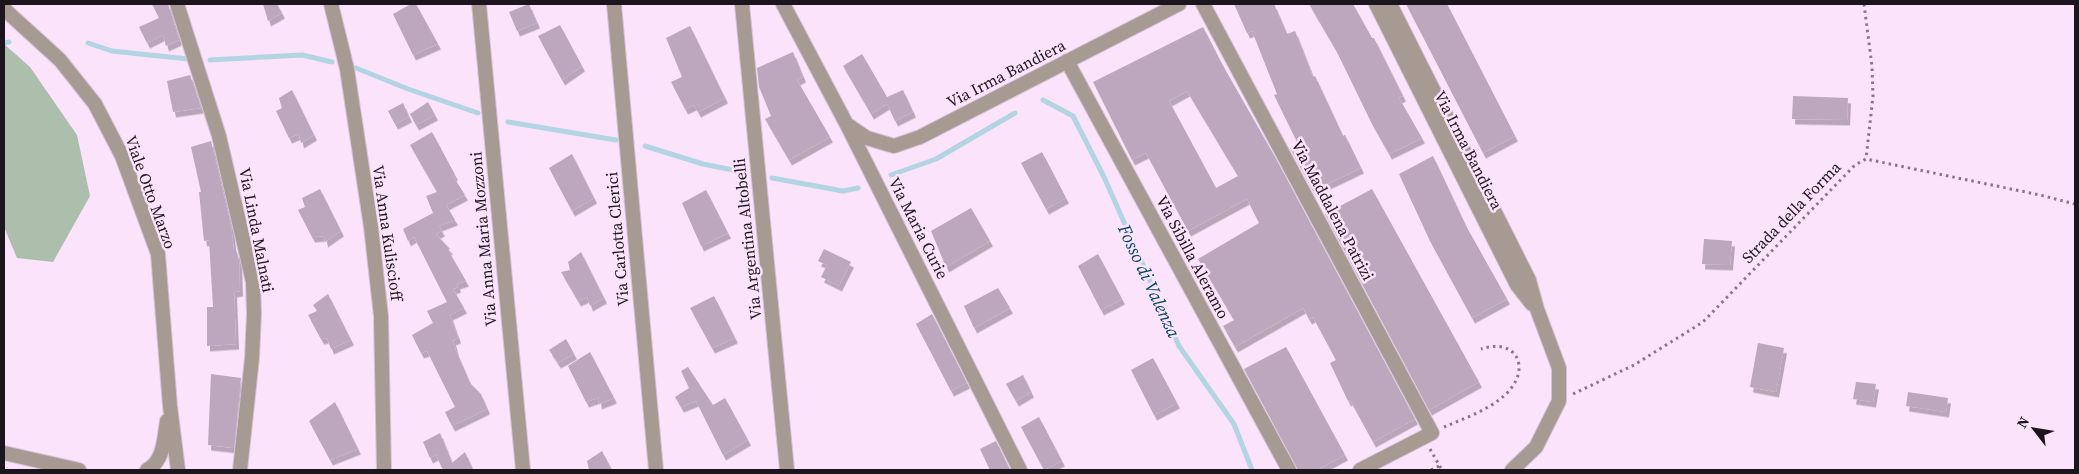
<svg xmlns="http://www.w3.org/2000/svg" width="2079" height="474" font-family="'Source Serif 4',serif">
<style>
.green{fill:#abbfac}
.lines{fill:none;stroke-linecap:round;stroke-linejoin:round}
.stream{stroke:#b2d4e3;stroke-width:5}
.building{fill:#bda7be;fill-rule:evenodd;filter:url(#shadow)}
.minor-casing{stroke:#d7c2d8;stroke-width:16}
.tertiary-casing{stroke:#d7c2d8;stroke-width:16}
.path{stroke:#877888;stroke-width:3;stroke-dasharray:2.5 4;stroke-linecap:butt}
.minor{stroke:#a69a92;stroke-width:14}
.tertiary{stroke:#a69a92;stroke-width:14}
.labels{text-anchor:middle;stroke-width:5;stroke-linejoin:round;paint-order:stroke}
.street-label{font-size:16px;fill:#1d151e;stroke:#fbe3fb}
.water-label{font-size:18px;font-style:italic;fill:#00475c;stroke:#fbe3fb}
</style>
<defs>
<filter id="shadow"><feDropShadow dx="3" dy="5.5" stdDeviation="0" flood-color="#0004"/></filter>
</defs>
<rect width="100%" height="100%" fill="#fbe3fb"/>
<path class="green" d="M4 44 30 67 77 135 90 196 53 262 17 258 4 227Z"/>
<g class="lines">
<path class="stream" d="M4 43 9 42
M88 43 112 51 188 59
M210 60 302 55 332 62
M356 68 408 89 478 113
M1043 100 1073 116 1104 177 1179 346 1234 424 1252 470
M508 122 616 140
M645 146 703 164 738 171
M891 175 936 159 1015 113
M772 178 843 191 858 188"/>
</g>
<path class="building" d="M152 4H168L179 40 166 46 163 35 147 43 139 27 159 18Z
M263 4H277L282 13 268 21Z
M411 4H416L438 44 413 55 393 14Z
M529 4 537 23 517 31 509 12Z
M1234 4H1274L1287 34 1295 31 1313 77 1315 76 1343 136 1345 135 1361 168 1313 191 1290 148 1298 144 1274 95 1277 94 1252 31 1247 33Z
M1309 4H1353L1372 38H1374L1403 96 1399 98 1422 138 1389 154 1372 124 1337 52Z
M1406 4H1447L1515 136 1483 153Z
M560 25 582 66 562 80 538 36Z
M690 26 725 98 698 112 694 105 685 109 671 82 682 77 666 38Z
M1203 27 1222 64 1275 157 1415 419 1373 442 1350 400 1348 401 1330 363 1336 360 1313 317 1309 319 1303 308 1235 347 1223 326 1234 320 1198 259 1259 223 1247 199 1188 231 1146 153 1132 160 1093 82ZM1187 91 1238 176 1216 188 1169 101Z
M793 52 803 77 797 80 830 137 789 160 765 119 771 116 759 87 757 68Z
M862 54 887 97 903 90 913 112 895 121 887 104 871 114 843 66Z
M190 75 201 108 173 112 167 81Z
M292 90 314 135 301 143 299 134 289 138 276 111 282 108 279 98Z
M1793 96 1848 98 1847 120 1792 119Z
M428 102 435 115 416 125 410 114Z
M403 103 409 117 395 124 388 111Z
M432 132 455 175 453 176 465 195 446 205 455 220 439 226 442 231 436 234 450 249 448 250 466 281 457 284 458 287 453 289 464 308 450 315 458 338 453 340 456 351 470 383 481 394 487 409 452 426 445 412 455 407 427 351 421 353 412 335 433 323 427 311 447 302 414 237 408 241 403 229 433 213 426 196 437 192 410 145Z
M211 141 231 226 234 252H237L239 261 240 291 234 292 236 344 207 346V307H213L209 240 204 241 199 192H201L191 147Z
M1042 152 1066 198 1046 209 1021 163Z
M572 154 594 198 572 211 549 168Z
M1433 156 1466 226 1507 299 1472 318 1430 241 1399 174Z
M320 189 341 231 325 242 324 236 312 237 298 210 305 207 302 198Z
M1372 189 1479 382 1429 410 1325 214Z
M706 190 728 233 701 246 682 203Z
M971 208 990 241 946 267 931 231Z
M1704 239 1732 241 1730 265 1702 264Z
M824 249 851 262 839 286 821 277 827 265 818 261Z
M581 252 604 298 590 306 587 297 578 301 561 272 570 270 568 262Z
M1098 254 1122 299 1101 310 1078 266Z
M998 288 1010 308 974 328 964 306Z
M328 294 351 340 331 349 327 338 321 339 308 315 317 311 313 305Z
M714 296 735 338 712 348 690 308Z
M932 314 967 383 951 391 916 324Z
M566 339 574 354 558 363 549 350Z
M1758 343 1784 348 1776 392 1750 387Z
M1286 347 1345 455 1317 470H1298L1244 369Z
M590 352 614 398 599 404 598 398 586 402 568 366Z
M1153 358 1177 403 1154 415 1131 370Z
M688 367 713 405 725 398 748 440 723 455 696 401 681 407 675 397 689 388 681 371Z
M211 374 241 378 234 448 208 445Z
M1023 375 1031 392 1016 401 1006 384Z
M1856 382 1876 384 1873 402 1853 399Z
M1908 392 1948 398 1946 412 1906 406Z
M335 402 358 449 330 460 309 421Z
M1039 417 1062 461 1044 470 1021 427Z
M440 433 452 463 465 452 473 470H443L436 455 430 458 423 442Z
M996 441 1010 470H990L980 449Z
M602 451 612 470H589L587 461Z"/>
<g class="lines">
<defs>
<path id="minor" d="M177 4 219 136 253 282 254 314 252 358 240 470
M331 4 347 69 371 227 381 316 384 470
M479 4 523 470
M614 4 656 470
M742 4 787 470
M783 4 847 125 1020 470
M1203 4 1432 433 1360 470
M1376 4 1517 285 1532 304
M1390 4 1529 280 1537 309 1559 368V401L1536 447 1512 470
M1067 61 1289 470
M848 125 867 138 894 146 920 137 1179 4"/>
<path id="tertiary" d="M4 9 60 60 95 104 122 156 158 254 170 406 178 470
M4 453 79 470
M147 470C164 461 164 439 167 421"/>
</defs>
<use href="#minor" class="minor-casing"/>
<use href="#tertiary" class="tertiary-casing"/>
<path class="path" d="M1864 4 1872 66 1873 96 1866 159
M1573 394 1634 365 1703 322 1855 165 1866 159 2040 195 2075 204
M1444 427C1465 418 1489 410 1506 394 1532 369 1517 337 1481 349
M1430 449 1442 470
M1431 470 1439 466"/>
<use href="#minor" class="minor"/>
<use href="#tertiary" class="tertiary"/>
</g>
<g class="labels">
<g class="street-label">
<text transform="translate(1006 73) rotate(-27)" y="6">Via Irma Bandiera</text>
<text transform="translate(1469 150) rotate(63)" y="6">Via Irma Bandiera</text>
<text transform="translate(151 192) rotate(70)" y="6">Viale Otto Marzo</text>
<text transform="translate(1333 210) rotate(62)" y="6">Via Maddalena Patrizi</text>
<text transform="translate(1791 212) rotate(-46)" y="6">Strada della Forma</text>
<text transform="translate(919 228) rotate(63)" y="6">Via Maria Curie</text>
<text transform="translate(257 230) rotate(79)" y="6">Via Linda Malnati</text>
<text transform="translate(388 233) rotate(82)" y="6">Via Anna Kuliscioff</text>
<text transform="translate(483 239) rotate(-95)" y="6">Via Anna Maria Mozzoni</text>
<text transform="translate(617 239) rotate(-95)" y="6">Via Carlotta Clerici</text>
<text transform="translate(747 239) rotate(-96)" y="6">Via Argentina Altobelli</text>
<text transform="translate(1193 257) rotate(62)" y="6">Via Sibilla Aleramo</text>
</g>
<g class="water-label">
<text transform="translate(1149 281) rotate(65)" y="6">Fosso di Valenza</text>
</g>
</g>
<rect width="2079" height="474" fill="none" stroke="#1d151e" stroke-width="10"/>
<g transform="translate(2034 429) rotate(301)" stroke="#fbe3fb" stroke-width="4" paint-order="stroke">
<path d="M0-4L9 19L0 12L-9 19Z" fill="#1d151e"/>
<text y="-8" font-size="14" font-weight="bold" text-anchor="middle" fill="#1d151e">N</text>
</g>
</svg>
